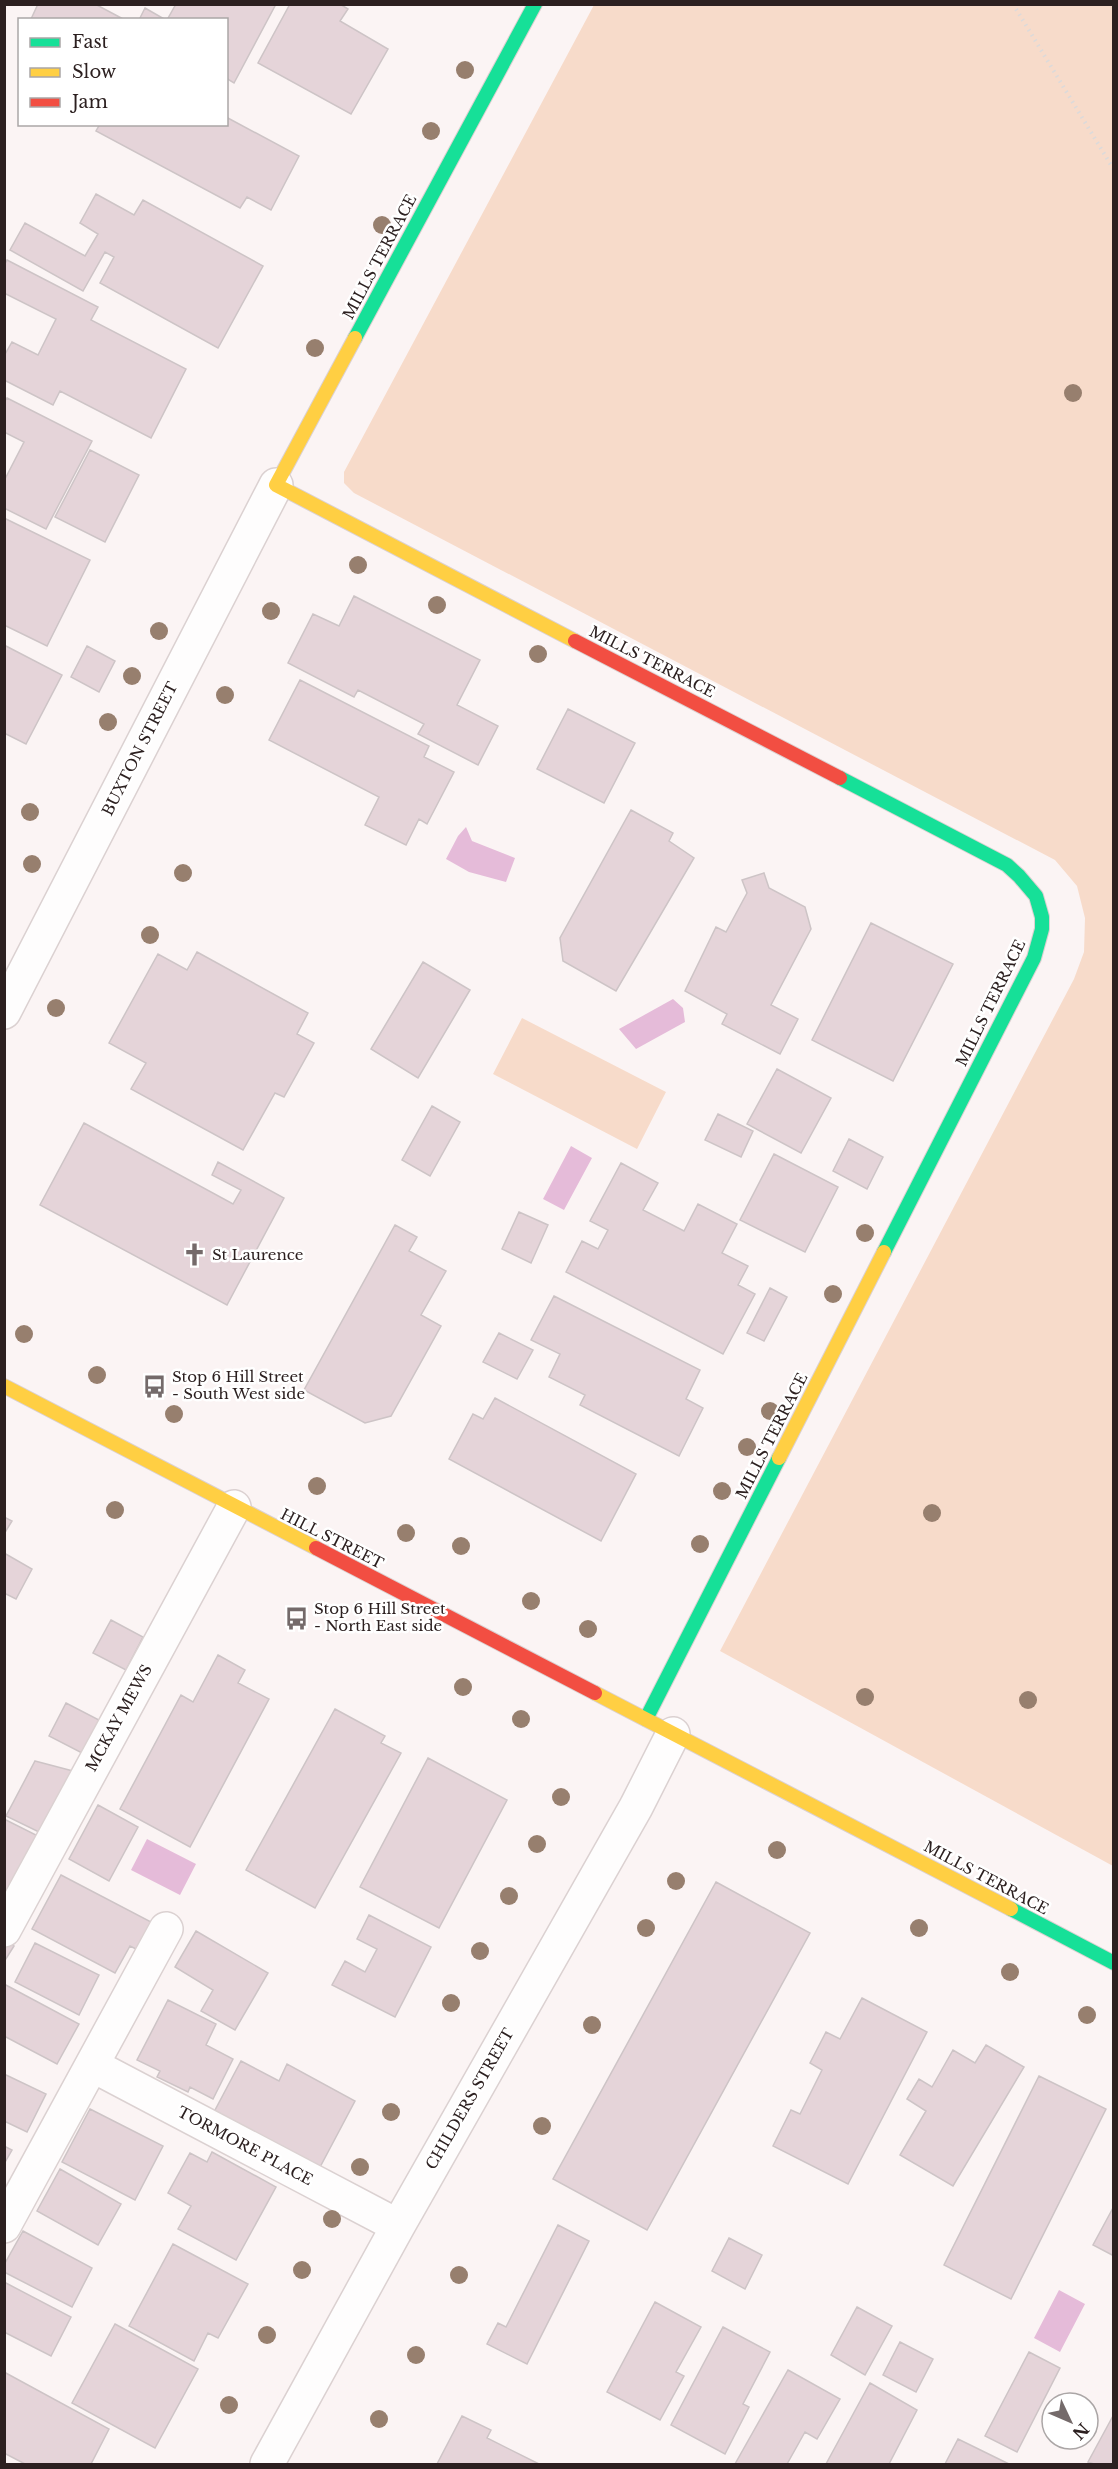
<svg xmlns="http://www.w3.org/2000/svg" width="1118" height="2469" font-family="'Libre Baskerville',serif">
<style>
.green{fill:#f7dbca}
.water{fill:#e5bbd9}
.building{fill:#e5d4d9;stroke:#cdc4c6;stroke-width:1.5}
.lines{fill:none;stroke-linecap:round;stroke-linejoin:round}
.street-casing{stroke:#dbd1d1;stroke-width:36}
.fast-casing{stroke:#dbd1d1;stroke-width:16}
.slow-casing{stroke:#dbd1d1;stroke-width:16}
.jam-casing{stroke:#dbd1d1;stroke-width:16}
.path{stroke:#dcdada;stroke-width:4;stroke-dasharray:1.5 4.5;stroke-linecap:butt}
.street{stroke:#fefdfd;stroke-width:33}
.fast{stroke:#16e098;stroke-width:14}
.slow{stroke:#ffcf43;stroke-width:14}
.jam{stroke:#f24e42;stroke-width:14}
.tree{fill:#977f6e}
.labels{text-anchor:middle;stroke-width:5;stroke-linejoin:round;paint-order:stroke}
.street-label{font-size:15px;fill:#2c2020;stroke:#fff}
.poi-label{font-size:15px;fill:#2c2020;stroke:#fff;text-anchor:start}
</style>
<rect width="100%" height="100%" fill="#fbf4f4"/>
<path class="green" d="M594 5H1113V1866L720 1651 1074 979 1084 952 1085 918 1077 886 1055 860 354 493 344 483V472Z
M522 1018 666 1092 637 1149 493 1074Z"/>
<path class="water" d="M466 827 472 841 515 858 506 882 469 872 446 859 458 836Z
M673 999 683 1008 685 1022 636 1049 619 1029Z
M571 1146 592 1158 564 1210 543 1199Z
M147 1839 196 1864 180 1895 131 1870Z
M1059 2290 1085 2304 1060 2352 1034 2338Z"/>
<path class="building" d="M38 4H95L125 20H32L31 19Z
M176 4H276L234 83 226 78V20H167Z
M290 4H340L348 9 340 21 388 49 351 114 258 63Z
M145 8 166 20H139Z
M226 117 299 156 271 210 247 197 240 208 96 131 100 124H226Z
M96 194 134 215 143 200 263 266 218 348 100 283 114 257 105 252 83 291 10 250 25 223 85 256 98 234 80 223Z
M7 260 98 307 91 320 186 369 151 438 60 391 53 405 4 380V356L12 342 38 355 56 319 4 293V265Z
M7 398 92 441 46 529 4 508V481L24 442 4 432V402Z
M90 450 139 475 105 542 55 517Z
M4 518 90 560 47 646 4 625Z
M354 596 480 660 457 705 498 726 478 765 418 734 424 724 358 690 354 697 288 663 313 614 339 626Z
M4 645 62 675 26 744 4 733Z
M87 646 115 661 99 692 71 677Z
M300 680 429 746 424 757 454 772 427 824 419 819 406 845 365 825 379 797 269 740Z
M568 709 635 743 604 803 537 769Z
M631 810 673 833 669 841 694 858 616 991 563 961 560 938Z
M764 873 769 888 805 907 811 929 771 1005 798 1019 780 1054 722 1024 727 1014 685 991 716 927 726 932 747 893 742 880Z
M871 923 953 964 893 1081 812 1040Z
M197 952 308 1013 297 1034 314 1043 284 1097 275 1093 243 1150 131 1089 146 1063 109 1043 158 954 187 970Z
M423 962 470 990 418 1078 371 1049Z
M777 1069 831 1098 801 1153 747 1124Z
M432 1106 460 1122 430 1176 402 1160Z
M718 1114 753 1131 741 1157 705 1140Z
M84 1123 233 1204 241 1190 212 1175 218 1162 284 1198 227 1305 40 1205Z
M849 1139 883 1157 867 1189 833 1171Z
M774 1154 838 1187 805 1252 740 1220Z
M621 1163 658 1183 643 1210 684 1231 698 1204 737 1224 722 1253 748 1266 738 1285 755 1294 723 1354 566 1272 582 1241 598 1249 608 1230 590 1221Z
M519 1212 548 1225 531 1263 502 1249Z
M395 1225 417 1237 409 1251 446 1271 421 1315 441 1326 391 1416 365 1423 304 1390Z
M770 1288 787 1297 764 1341 747 1333Z
M554 1296 700 1370 686 1399 703 1408 679 1456 580 1405 585 1395 549 1377 560 1354 531 1340Z
M499 1333 533 1350 517 1379 483 1362Z
M495 1398 636 1474 601 1541 449 1459 473 1414 483 1419Z
M4 1517 12 1521 4 1534Z
M4 1553 32 1569 16 1599 4 1593Z
M111 1620 143 1637 126 1670 93 1653Z
M218 1655 245 1670 238 1683 269 1699 190 1847 120 1809 181 1695 193 1702Z
M66 1703 99 1720 82 1753 49 1736Z
M335 1709 385 1736 381 1743 401 1753 315 1908 246 1870Z
M428 1758 507 1800 439 1928 360 1887Z
M35 1761 73 1771 39 1832 6 1816Z
M98 1805 138 1827 109 1881 69 1859Z
M4 1819 38 1836 4 1897Z
M61 1875 153 1923 138 1950 130 1946 115 1973 32 1929Z
M716 1882 810 1933 647 2230 553 2179Z
M369 1915 431 1947 395 2017 332 1985 345 1961 365 1972 377 1949 357 1939Z
M196 1931 268 1973 235 2030 201 2011 213 1990 175 1967Z
M4 1941 14 1946 4 1962Z
M35 1943 99 1975 79 2015 15 1982Z
M4 1984 79 2024 57 2064 4 2036Z
M862 1998 927 2032 848 2184 773 2146 791 2110 800 2114 822 2070 810 2063 826 2032 840 2039Z
M168 2000 216 2024 206 2045 233 2059 213 2099 190 2087 188 2092 157 2077 160 2071 137 2060Z
M986 2045 1024 2067 953 2186 900 2155 926 2111 907 2099 919 2079 932 2087 953 2050 975 2063Z
M241 2061 279 2081 287 2064 355 2101 319 2169 214 2112Z
M4 2074 46 2094 27 2132 4 2121Z
M1039 2076 1106 2109 1011 2299 944 2265Z
M90 2109 163 2146 135 2200 62 2162Z
M4 2146 12 2150 4 2164Z
M212 2152 276 2187 236 2260 178 2229 191 2206 168 2193 190 2153 207 2162Z
M60 2169 121 2204 98 2245 37 2211Z
M1114 2206V2256L1093 2245Z
M558 2225 589 2241 527 2364 487 2344 498 2323 506 2327Z
M23 2231 92 2268 72 2307 4 2272V2265Z
M729 2238 762 2255 745 2289 712 2271Z
M173 2244 248 2284 218 2338 208 2333 194 2361 129 2326Z
M4 2282 71 2317 51 2356 4 2332Z
M655 2302 701 2327 676 2372 684 2376 660 2420 607 2392Z
M857 2307 892 2326 865 2375 831 2355Z
M115 2324 198 2369 155 2448 72 2403Z
M723 2327 770 2352 743 2404 749 2407 725 2454 671 2425Z
M900 2342 933 2359 916 2392 883 2375Z
M1029 2352 1060 2368 1017 2452 985 2436Z
M788 2370 840 2399 817 2439 805 2432 787 2464H735Z
M4 2372 109 2429 91 2464H25L4 2453Z
M870 2383 917 2410 889 2464H826Z
M1114 2414V2464H1094L1088 2462Z
M462 2416 491 2430 487 2438 539 2464H437Z
M958 2439 1009 2464H945Z"/>
<g class="lines">
<defs>
<path id="street" d="M4 1012 276 485
M4 1930 234 1507
M92 2065 398 2226
M4 2226 166 1929
M267 2464 398 2226 636 1807 673 1734"/>
<path id="fast" d="M355 338 535 4
M840 778 1007 865 1019 876 1036 896 1042 917V929L1034 958 884 1252
M646 1719 779 1458
M1011 1909 1114 1963"/>
<path id="slow" d="M355 338 276 485 575 641
M4 1386 316 1548
M779 1458 884 1252
M595 1693 1011 1909"/>
<path id="jam" d="M575 641 840 778
M316 1548 595 1693"/>
</defs>
<use href="#street" class="street-casing"/>
<use href="#fast" class="fast-casing"/>
<use href="#slow" class="slow-casing"/>
<use href="#jam" class="jam-casing"/>
<path class="path" d="M1013 4 1114 170"/>
<use href="#street" class="street"/>
<use href="#fast" class="fast"/>
<use href="#slow" class="slow"/>
<use href="#jam" class="jam"/>
</g>
<g class="tree">
<circle cx="465" cy="70" r="9"/>
<circle cx="431" cy="131" r="9"/>
<circle cx="382" cy="225" r="9"/>
<circle cx="315" cy="348" r="9"/>
<circle cx="1073" cy="393" r="9"/>
<circle cx="358" cy="565" r="9"/>
<circle cx="437" cy="605" r="9"/>
<circle cx="271" cy="611" r="9"/>
<circle cx="159" cy="631" r="9"/>
<circle cx="538" cy="654" r="9"/>
<circle cx="132" cy="676" r="9"/>
<circle cx="225" cy="695" r="9"/>
<circle cx="108" cy="722" r="9"/>
<circle cx="30" cy="812" r="9"/>
<circle cx="32" cy="864" r="9"/>
<circle cx="183" cy="873" r="9"/>
<circle cx="150" cy="935" r="9"/>
<circle cx="56" cy="1008" r="9"/>
<circle cx="865" cy="1233" r="9"/>
<circle cx="833" cy="1294" r="9"/>
<circle cx="24" cy="1334" r="9"/>
<circle cx="97" cy="1375" r="9"/>
<circle cx="770" cy="1411" r="9"/>
<circle cx="174" cy="1414" r="9"/>
<circle cx="747" cy="1447" r="9"/>
<circle cx="317" cy="1486" r="9"/>
<circle cx="722" cy="1491" r="9"/>
<circle cx="115" cy="1510" r="9"/>
<circle cx="932" cy="1513" r="9"/>
<circle cx="406" cy="1533" r="9"/>
<circle cx="700" cy="1544" r="9"/>
<circle cx="461" cy="1546" r="9"/>
<circle cx="531" cy="1601" r="9"/>
<circle cx="588" cy="1629" r="9"/>
<circle cx="463" cy="1687" r="9"/>
<circle cx="865" cy="1697" r="9"/>
<circle cx="1028" cy="1700" r="9"/>
<circle cx="521" cy="1719" r="9"/>
<circle cx="561" cy="1797" r="9"/>
<circle cx="537" cy="1844" r="9"/>
<circle cx="777" cy="1850" r="9"/>
<circle cx="676" cy="1881" r="9"/>
<circle cx="509" cy="1896" r="9"/>
<circle cx="646" cy="1928" r="9"/>
<circle cx="919" cy="1928" r="9"/>
<circle cx="480" cy="1951" r="9"/>
<circle cx="1010" cy="1972" r="9"/>
<circle cx="451" cy="2003" r="9"/>
<circle cx="1087" cy="2015" r="9"/>
<circle cx="592" cy="2025" r="9"/>
<circle cx="391" cy="2112" r="9"/>
<circle cx="542" cy="2126" r="9"/>
<circle cx="360" cy="2167" r="9"/>
<circle cx="332" cy="2219" r="9"/>
<circle cx="302" cy="2270" r="9"/>
<circle cx="459" cy="2275" r="9"/>
<circle cx="267" cy="2335" r="9"/>
<circle cx="416" cy="2355" r="9"/>
<circle cx="229" cy="2405" r="9"/>
<circle cx="379" cy="2419" r="9"/>
</g>
<defs>
<symbol id="church-bare" viewBox="-9 -9 18 18"><path d="M-1.2-6h2.4v3.5h3.3v2.4h-3.3V6h-2.4V-.1h-3.3v-2.4h3.3Z" fill="#746a6a" stroke="#fff" stroke-width="2.5" paint-order="stroke"/></symbol>
<symbol id="bus-bare" viewBox="-9 -9 18 18"><path d="M-5-6H5V4H4V6H2V4H-2V6H-4V4H-5ZM-3.5-4V0h7V-4ZM-3.5 1.2v1.5H-2V1.2ZM2 1.2v1.5H3.5V1.2Z" fill="#746a6a" stroke="#fff" stroke-width="2.5" paint-order="stroke"/></symbol>
</defs>
<g fill-rule="evenodd">
<use href="#church-bare" x="178" y="1238" width="33" height="33"/>
<use href="#bus-bare" x="138" y="1370" width="33" height="33"/>
<use href="#bus-bare" x="280" y="1602" width="33" height="33"/>
</g>
<g class="labels">
<g class="street-label">
<text transform="translate(380 257) rotate(-62)" y="5">MILLS TERRACE</text>
<text transform="translate(652 662) rotate(27)" y="5">MILLS TERRACE</text>
<text transform="translate(140 749) rotate(-63)" y="5">BUXTON STREET</text>
<text transform="translate(991 1003) rotate(-64)" y="5">MILLS TERRACE</text>
<text transform="translate(772 1436) rotate(-63)" y="5">MILLS TERRACE</text>
<text transform="translate(332 1539) rotate(27)" y="5">HILL STREET</text>
<text transform="translate(119 1718) rotate(-61)" y="5">MCKAY MEWS</text>
<text transform="translate(986 1878) rotate(28)" y="5">MILLS TERRACE</text>
<text transform="translate(470 2099) rotate(-60)" y="5">CHILDERS STREET</text>
<text transform="translate(245 2146) rotate(28)" y="5">TORMORE PLACE</text>
</g>
<g class="poi-label">
<text x="212" y="1260">St Laurence</text>
<text x="172" y="1382">Stop 6 Hill Street<tspan x="172" dy="17">- South West side</tspan></text>
<text x="314" y="1614">Stop 6 Hill Street<tspan x="314" dy="17">- North East side</tspan></text>
</g>
</g>
<rect width="1118" height="2469" fill="none" stroke="#2c2020" stroke-width="12"/>
<rect x="18" y="18" width="210" height="108" fill="#ffffff" stroke="#aba6a6" stroke-width="1.5"/>
<rect x="30" y="38" width="30" height="9" fill="#16e098" stroke="#aba6a6" stroke-width="1.5"/>
<text x="72" y="48" font-size="18" fill="#2c2020">Fast</text>
<rect x="30" y="68" width="30" height="9" fill="#ffcf43" stroke="#aba6a6" stroke-width="1.5"/>
<text x="72" y="78" font-size="18" fill="#2c2020">Slow</text>
<rect x="30" y="98" width="30" height="9" fill="#f24e42" stroke="#aba6a6" stroke-width="1.5"/>
<text x="72" y="108" font-size="18" fill="#2c2020">Jam</text>
<g transform="translate(1070 2421) rotate(134)"><circle r="28" fill="#ffffff" stroke="#aba6a6" stroke-width="1.5"/>
<path d="M0-4.5L10 22L0 15L-10 22Z" fill="#746a6a"/>
<text y="-9" font-size="16" font-weight="bold" text-anchor="middle" fill="#2c2020">N</text>
</g>
</svg>
